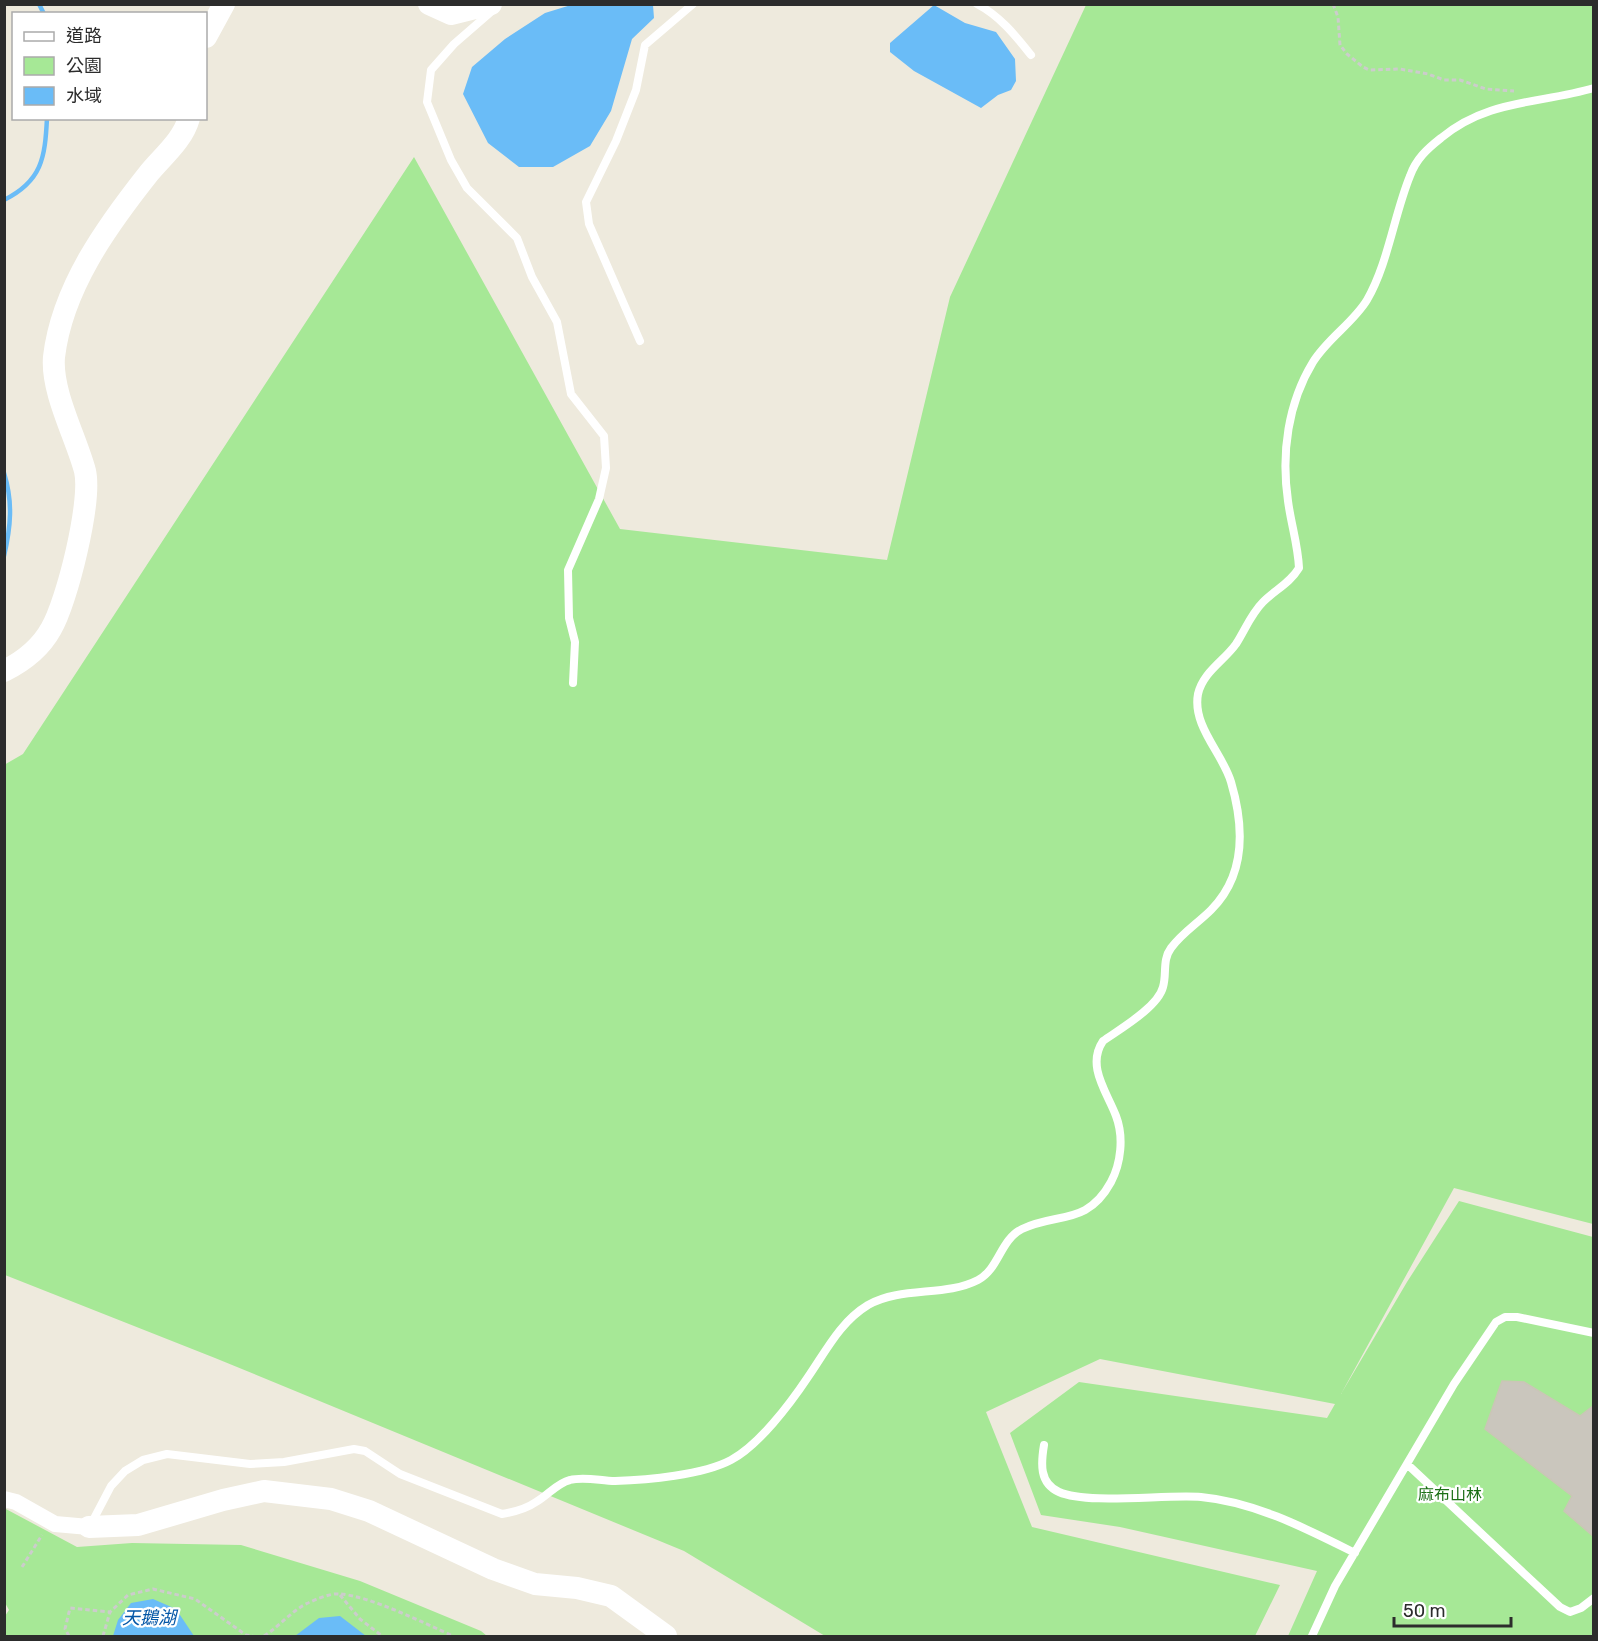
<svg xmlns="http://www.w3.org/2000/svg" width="1598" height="1641" font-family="Rubik,'Noto Sans TC',sans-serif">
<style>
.green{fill:#a6e896}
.water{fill:#6abcf7}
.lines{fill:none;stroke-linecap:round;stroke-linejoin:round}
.stream{stroke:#6abcf7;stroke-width:4.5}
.building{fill:#cac6bd;stroke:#cac6b6;stroke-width:1.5}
.path{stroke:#ccc;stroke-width:3;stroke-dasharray:4.5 3;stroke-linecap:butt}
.lane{stroke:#fff;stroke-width:8}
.street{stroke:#fff;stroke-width:16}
.secondary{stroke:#fff;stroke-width:22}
.labels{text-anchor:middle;stroke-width:4.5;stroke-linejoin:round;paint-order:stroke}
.park-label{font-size:16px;fill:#1b6f16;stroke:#fff}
.water-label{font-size:18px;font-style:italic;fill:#0557a7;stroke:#fff}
</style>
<rect width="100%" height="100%" fill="#eeeadd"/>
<path class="green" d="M1086 5H1593V1224L1454 1188 1341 1394 1407 1282 1459 1201 1593 1237V1636H1288L1317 1571 1120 1527 1041 1515 1010 1433 1079 1382 1327 1418 1335 1404 1100 1359 986 1412 1032 1527 1280 1585 1255 1636H825L684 1551 215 1358 5 1275 4 765 23 754 414 157 620 529 887 560 950 297Z
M4 1508 77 1547 132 1543 241 1545 360 1581 481 1631 487 1636H5V1616L9 1610 4 1601Z"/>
<path class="water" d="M571 5H653L654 18 632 39 611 111 590 146 553 167H519L488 143 463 94 472 67 505 39 545 13Z
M934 5 965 23 996 32 1015 59 1016 81 1011 90 998 95 981 108 914 71 890 52V43Z
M153 1599 176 1609 194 1636H113L118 1620 131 1603Z
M340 1616 366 1636H295L319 1618Z"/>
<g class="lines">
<path class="stream" d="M39 4 44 14
M4 200C42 181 45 158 47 118
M4 473C13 502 11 526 4 556"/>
</g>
<path class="building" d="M1502 1381 1524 1382 1580 1416 1593 1406V1536L1564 1511 1572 1496 1485 1429Z"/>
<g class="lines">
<path class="path" d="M1333 4 1338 17 1340 45 1347 54 1363 67 1369 70 1400 69 1428 74 1444 80H1460L1486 89 1514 91
M22 1567 42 1535
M340 1595 360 1619 382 1636
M69 1636 65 1629 70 1608 110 1612
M103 1636 110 1612 128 1595 153 1589 195 1599 246 1635 253 1636
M264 1636C280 1626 291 1611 308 1603 316 1599 331 1593 339 1594 368 1595 426 1624 453 1636"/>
<path class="lane" d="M977 4C1000 16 1015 35 1031 55
M492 11 454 44 431 70 427 102 451 160 467 188 517 238 532 277 557 322 571 394 604 436 606 468 599 499 568 570 569 618 575 642 573 683
M640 341 589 224 586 202 616 141 636 90 645 45 693 4
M1044 1445C1041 1463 1039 1483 1059 1492 1088 1505 1166 1494 1201 1497 1255 1502 1307 1529 1355 1553
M1407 1464 1560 1607 1570 1612 1581 1608 1594 1598
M90 1526 111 1486 125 1471 143 1460 167 1454 250 1464 284 1462 354 1449 365 1451 400 1474 502 1514C514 1512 526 1509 536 1502 547 1496 557 1483 570 1480 584 1476 601 1481 615 1481 647 1480 703 1475 731 1460 759 1445 790 1404 808 1377 826 1351 840 1322 868 1305 902 1286 945 1297 978 1280 999 1269 1000 1240 1022 1229 1057 1212 1087 1226 1111 1182 1121 1163 1124 1137 1116 1116 1107 1092 1086 1066 1103 1041 1120 1029 1158 1007 1163 987 1167 974 1162 960 1171 948 1182 933 1198 923 1211 910 1246 875 1244 826 1231 782 1223 754 1192 726 1198 694 1203 672 1224 661 1236 644 1245 630 1251 614 1263 602 1275 590 1290 583 1299 568 1298 545 1291 524 1288 501 1281 453 1288 403 1313 362 1328 338 1353 323 1367 300 1388 264 1394 215 1410 176 1416 159 1427 149 1441 138 1488 99 1539 104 1594 88
M1312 1636 1335 1586 1454 1384 1496 1322 1505 1317H1517L1594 1333"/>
<path class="street" d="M4 1499 16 1502 55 1524 89 1527"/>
<path class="secondary" d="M429 4 451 14 491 4
M206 37 224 4
M4 671C24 661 40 649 51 629 67 602 92 501 85 471 76 437 51 392 54 357 62 288 107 226 149 173 163 156 183 140 189 118
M89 1527 138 1525 223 1500 264 1491 331 1499 369 1511 493 1569 535 1584 577 1588 611 1596 666 1636"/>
</g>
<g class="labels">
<g class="park-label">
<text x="1450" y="1500">麻布山林</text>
</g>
<g class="water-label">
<text x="149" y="1624">天鵝湖</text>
</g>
</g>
<rect width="1598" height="1641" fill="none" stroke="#2c2c2c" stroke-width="12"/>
<rect x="12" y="12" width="195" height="108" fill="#ffffff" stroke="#ababab" stroke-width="1.5"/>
<rect x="24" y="32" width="30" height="9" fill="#ffffff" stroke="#ababab" stroke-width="1.5"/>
<text x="66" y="42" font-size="18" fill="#2c2c2c">道路</text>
<rect x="24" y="57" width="30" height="18" fill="#a6e896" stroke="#ababab" stroke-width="1.5"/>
<text x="66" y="72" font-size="18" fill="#2c2c2c">公園</text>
<rect x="24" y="87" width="30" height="18" fill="#6abcf7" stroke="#ababab" stroke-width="1.5"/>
<text x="66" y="102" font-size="18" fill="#2c2c2c">水域</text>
<path d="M1394 1617v9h117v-9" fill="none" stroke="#2c2c2c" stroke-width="3"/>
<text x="1403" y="1617" font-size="18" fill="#2c2c2c" stroke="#ffffff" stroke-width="4.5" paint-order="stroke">50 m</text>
</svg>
